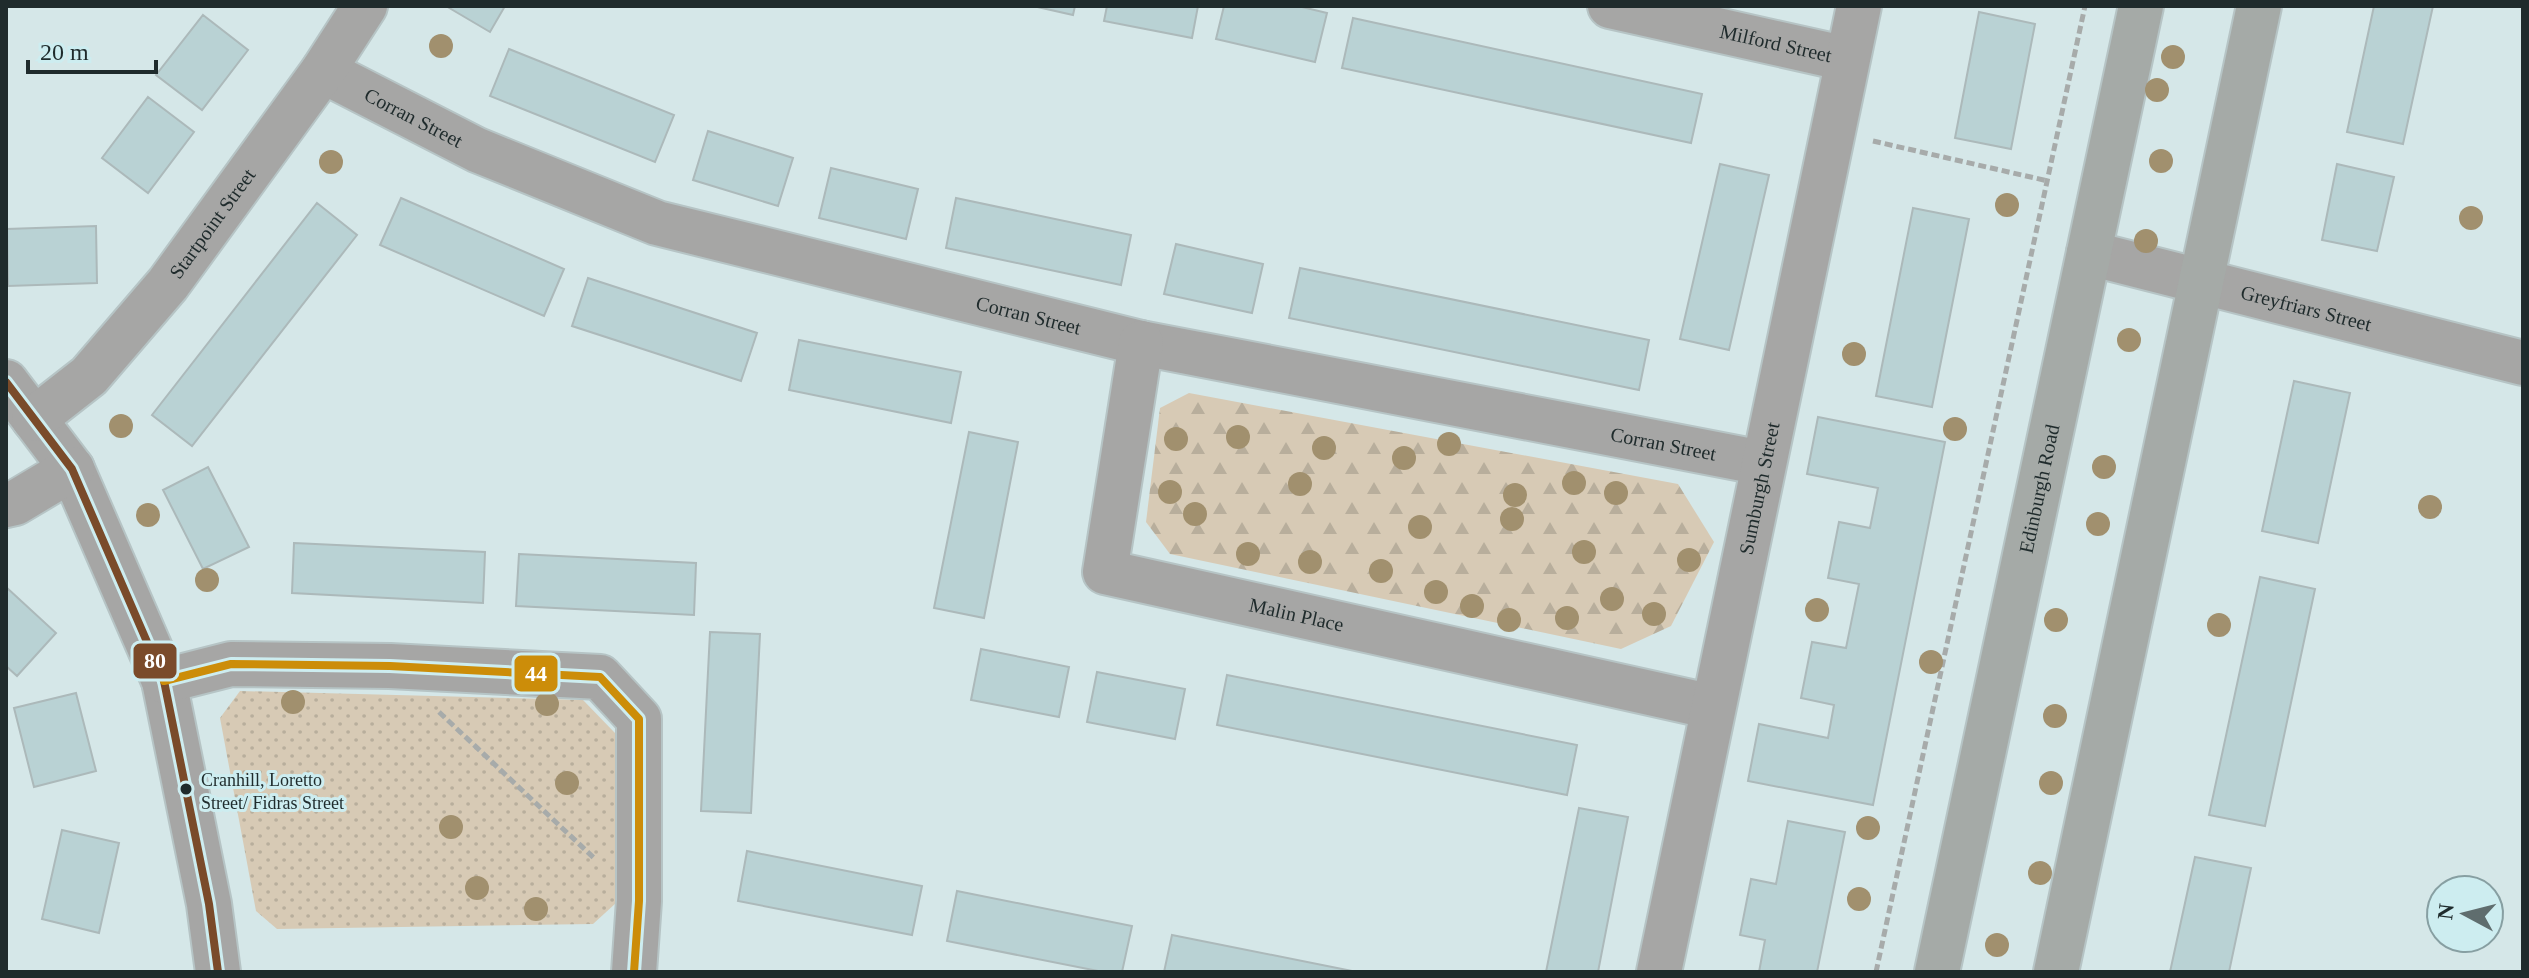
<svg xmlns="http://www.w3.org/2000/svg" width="2529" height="978" font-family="Georgia,serif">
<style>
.grass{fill:url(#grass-dots)}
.forest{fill:url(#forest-firs)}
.building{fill:#b9d2d4;stroke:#acb9ba;stroke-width:2}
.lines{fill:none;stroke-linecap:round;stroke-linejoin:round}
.street-casing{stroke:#b6c4c5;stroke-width:48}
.primary-casing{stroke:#b6c4c5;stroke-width:48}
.path{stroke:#a7abaa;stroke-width:5;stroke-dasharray:8 4;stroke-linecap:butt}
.street{stroke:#a6a6a5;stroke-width:44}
.primary{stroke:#a5aaa7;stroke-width:44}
.bus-1-casing{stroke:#cdedf0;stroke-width:14}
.bus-2-casing{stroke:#cdedf0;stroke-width:14}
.bus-1{stroke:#7a4b2a;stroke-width:8}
.bus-2{stroke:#cc8d09;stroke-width:8}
.tree{fill:#a1906e}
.bus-dot{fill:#1f2b2c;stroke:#cdedf0;stroke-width:3}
.labels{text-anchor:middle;stroke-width:6;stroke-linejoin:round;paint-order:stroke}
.bus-label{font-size:18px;fill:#1f2b2c;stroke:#cdedf0;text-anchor:start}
.street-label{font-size:20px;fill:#1f2b2c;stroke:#cdedf0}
.line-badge{stroke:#cdedf0;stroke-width:3}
.badge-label{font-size:22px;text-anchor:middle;font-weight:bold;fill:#fff}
</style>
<defs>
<pattern id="grass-dots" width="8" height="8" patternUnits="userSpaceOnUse" patternTransform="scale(2)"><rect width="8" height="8" fill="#d7cab5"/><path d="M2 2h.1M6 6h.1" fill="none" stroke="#b8ae9c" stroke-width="1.8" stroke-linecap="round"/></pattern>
<pattern id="forest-firs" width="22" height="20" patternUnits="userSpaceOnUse" patternTransform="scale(2)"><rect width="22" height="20" fill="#d7cab5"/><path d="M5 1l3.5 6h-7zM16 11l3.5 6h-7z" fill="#b8ae9c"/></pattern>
</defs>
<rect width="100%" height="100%" fill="#d5e7e8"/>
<path class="grass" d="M240 691 583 700 615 733 616 903 593 924 277 929 256 911 220 718Z"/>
<path class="forest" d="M1189 393 1678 484 1714 542 1671 626 1621 649 1170 554 1146 522 1160 408Z"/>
<path class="building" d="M446 6H505L490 32Z
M1033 6H1075L1073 15Z
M1107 6H1198L1192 38 1104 21Z
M1224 6H1298L1327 13 1315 62 1216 39Z
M2374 6H2433L2403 144 2347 132Z
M1979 12 2035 24 2011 149 1955 138Z
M203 15 248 50 202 110 156 75Z
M1353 18 1702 94 1691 143 1342 68Z
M509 49 674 115 655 162 490 96Z
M148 97 194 132 148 193 102 158Z
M708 131 793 158 778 206 693 180Z
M1720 164 1769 175 1729 350 1680 339Z
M2337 164 2394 177 2377 251 2322 240Z
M831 168 918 189 906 239 819 218Z
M401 198 564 269 544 316 380 245Z
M956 198 1131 235 1121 285 946 248Z
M317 203 357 235 192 446 152 415Z
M1913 208 1969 219 1932 407 1876 396Z
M96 226 97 283 8 286 7 229Z
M1176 244 1263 264 1252 313 1164 294Z
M1300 268 1649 340 1639 390 1289 318Z
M588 278 757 333 741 381 572 326Z
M799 340 961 372 951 423 789 390Z
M2294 381 2350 393 2318 543 2262 531Z
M1818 417 1945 442 1873 805 1748 781 1759 724 1828 738 1834 705 1801 698 1812 642 1846 648 1859 584 1828 578 1839 522 1870 528 1878 488 1807 474Z
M969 432 1018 442 984 618 934 608Z
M208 467 249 547 203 569 163 490Z
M294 543 485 552 483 603 292 593Z
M519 554 696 563 694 615 516 606Z
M2260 577 2315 589 2265 826 2209 815Z
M6 587 56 633 17 676 6 666Z
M710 632 760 634 751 813 701 811Z
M981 649 1069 667 1059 717 971 700Z
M1097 672 1185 689 1175 739 1087 722Z
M1227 675 1577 745 1567 795 1217 725Z
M76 693 96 771 34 787 14 708Z
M1579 808 1628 817 1598 972H1546Z
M1788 821 1845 832 1817 972H1759L1765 940 1740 935 1751 879 1776 884Z
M62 830 119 843 99 933 42 919Z
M747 851 922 886 912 935 738 901Z
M2195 857 2251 868 2229 972H2170Z
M957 891 1132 926 1122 972H1103L947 941Z
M1172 935 1357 972H1164Z"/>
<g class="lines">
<defs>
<g id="street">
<path id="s1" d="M1610 6 1847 59"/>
<path id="s2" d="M323 71 477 150 657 223 1141 343 1763 463"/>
<path id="s3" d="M2089 253 2523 363"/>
<path id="s4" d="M1141 343 1105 572 1713 707"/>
<path d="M6 382 72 469 164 681 209 904 218 972"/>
<path id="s5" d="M34 419 89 376 168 284 323 71 365 6"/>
<path d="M6 505 15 503 72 469"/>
<path d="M164 681 231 664 390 666 600 677 639 719V901L634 972"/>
<path id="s6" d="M1659 972 1859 6"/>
</g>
<g id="primary">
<path id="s7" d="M1937 972 2141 6"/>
<path d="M2056 972 2259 6"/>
</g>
</defs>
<use href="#street" class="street-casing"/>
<use href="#primary" class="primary-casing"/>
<path class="path" d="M1873 141 2048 181
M439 712 595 859
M1876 972 2085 6"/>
<use href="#street" class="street"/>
<use href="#primary" class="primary"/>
<defs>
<path id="bus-1" d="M6 382 72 469 164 681 209 904 218 972"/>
<path id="bus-2" d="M164 681 231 664 390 666 600 677 639 719V901L634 972"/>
</defs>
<use href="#bus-1" class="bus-1-casing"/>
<use href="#bus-2" class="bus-2-casing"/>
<use href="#bus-1" class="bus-1"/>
<use href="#bus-2" class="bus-2"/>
</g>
<g class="tree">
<circle cx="441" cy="46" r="12"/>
<circle cx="2173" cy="57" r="12"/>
<circle cx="2157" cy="90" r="12"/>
<circle cx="2161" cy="161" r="12"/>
<circle cx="331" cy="162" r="12"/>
<circle cx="2007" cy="205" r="12"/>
<circle cx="2471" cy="218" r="12"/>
<circle cx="2146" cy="241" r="12"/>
<circle cx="2129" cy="340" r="12"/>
<circle cx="1854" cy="354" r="12"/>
<circle cx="121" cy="426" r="12"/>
<circle cx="1955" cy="429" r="12"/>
<circle cx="1238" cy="437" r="12"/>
<circle cx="1176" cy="439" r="12"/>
<circle cx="1449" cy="444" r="12"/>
<circle cx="1324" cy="448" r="12"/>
<circle cx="1404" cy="458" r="12"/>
<circle cx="2104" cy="467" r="12"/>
<circle cx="1574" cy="483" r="12"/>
<circle cx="1300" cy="484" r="12"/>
<circle cx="1170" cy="492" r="12"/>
<circle cx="1616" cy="493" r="12"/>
<circle cx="1515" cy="495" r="12"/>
<circle cx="2430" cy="507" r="12"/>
<circle cx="1195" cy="514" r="12"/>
<circle cx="148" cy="515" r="12"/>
<circle cx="1512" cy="519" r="12"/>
<circle cx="2098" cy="524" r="12"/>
<circle cx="1420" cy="527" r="12"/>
<circle cx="1584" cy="552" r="12"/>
<circle cx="1248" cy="554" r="12"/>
<circle cx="1689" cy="560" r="12"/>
<circle cx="1310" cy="562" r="12"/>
<circle cx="1381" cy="571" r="12"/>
<circle cx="207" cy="580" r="12"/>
<circle cx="1436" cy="592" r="12"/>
<circle cx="1612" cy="599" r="12"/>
<circle cx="1472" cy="606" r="12"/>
<circle cx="1817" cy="610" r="12"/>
<circle cx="1654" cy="614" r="12"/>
<circle cx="1567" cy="618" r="12"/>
<circle cx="1509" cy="620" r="12"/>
<circle cx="2056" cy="620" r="12"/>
<circle cx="2219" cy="625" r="12"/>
<circle cx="1931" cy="662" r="12"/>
<circle cx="293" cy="702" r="12"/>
<circle cx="547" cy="704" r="12"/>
<circle cx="2055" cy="716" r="12"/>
<circle cx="567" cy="783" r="12"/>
<circle cx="2051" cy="783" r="12"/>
<circle cx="451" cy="827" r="12"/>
<circle cx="1868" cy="828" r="12"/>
<circle cx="2040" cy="873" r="12"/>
<circle cx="477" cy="888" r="12"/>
<circle cx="1859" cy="899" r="12"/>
<circle cx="536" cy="909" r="12"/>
<circle cx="1997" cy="945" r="12"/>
</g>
<circle class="bus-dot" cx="186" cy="789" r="7"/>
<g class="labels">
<g class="bus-label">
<text x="201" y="786">Cranhill, Loretto<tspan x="201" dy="23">Street/ Fidras Street</tspan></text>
</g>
<g class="street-label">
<text dy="7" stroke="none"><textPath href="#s1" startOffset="170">Milford Street</textPath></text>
<text dy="7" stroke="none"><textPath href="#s2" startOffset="102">Corran Street</textPath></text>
<text dy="7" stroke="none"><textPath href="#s5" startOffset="266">Startpoint Street</textPath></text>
<text dy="7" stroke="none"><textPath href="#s3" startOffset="224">Greyfriars Street</textPath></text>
<text dy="7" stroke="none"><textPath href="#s2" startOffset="750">Corran Street</textPath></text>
<text dy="7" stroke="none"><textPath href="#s2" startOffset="1398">Corran Street</textPath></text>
<text dy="7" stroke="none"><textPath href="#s6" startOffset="494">Sumburgh Street</textPath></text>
<text dy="7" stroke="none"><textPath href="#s7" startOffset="494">Edinburgh Road</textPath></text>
<text dy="7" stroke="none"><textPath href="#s4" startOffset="428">Malin Place</textPath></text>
</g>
</g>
<g class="line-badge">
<rect x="132" y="642" width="46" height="38" rx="8" fill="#7a4b2a"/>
<rect x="513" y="654" width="46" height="39" rx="8" fill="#cc8d09"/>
</g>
<g class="badge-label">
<text x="155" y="668">80</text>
<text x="536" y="681">44</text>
</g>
<rect width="2529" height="978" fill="none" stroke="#1f2b2c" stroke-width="16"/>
<g transform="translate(2465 914) rotate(277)"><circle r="38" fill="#cdedf0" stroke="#879fa2" stroke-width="2"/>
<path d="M0-6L14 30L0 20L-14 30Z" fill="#5f6d6e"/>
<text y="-12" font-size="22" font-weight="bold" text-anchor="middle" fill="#1f2b2c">N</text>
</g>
<path d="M28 60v12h128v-12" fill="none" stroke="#1f2b2c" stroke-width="4"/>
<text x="40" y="60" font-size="24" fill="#1f2b2c" stroke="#cdedf0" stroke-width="6" paint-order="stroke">20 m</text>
</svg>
